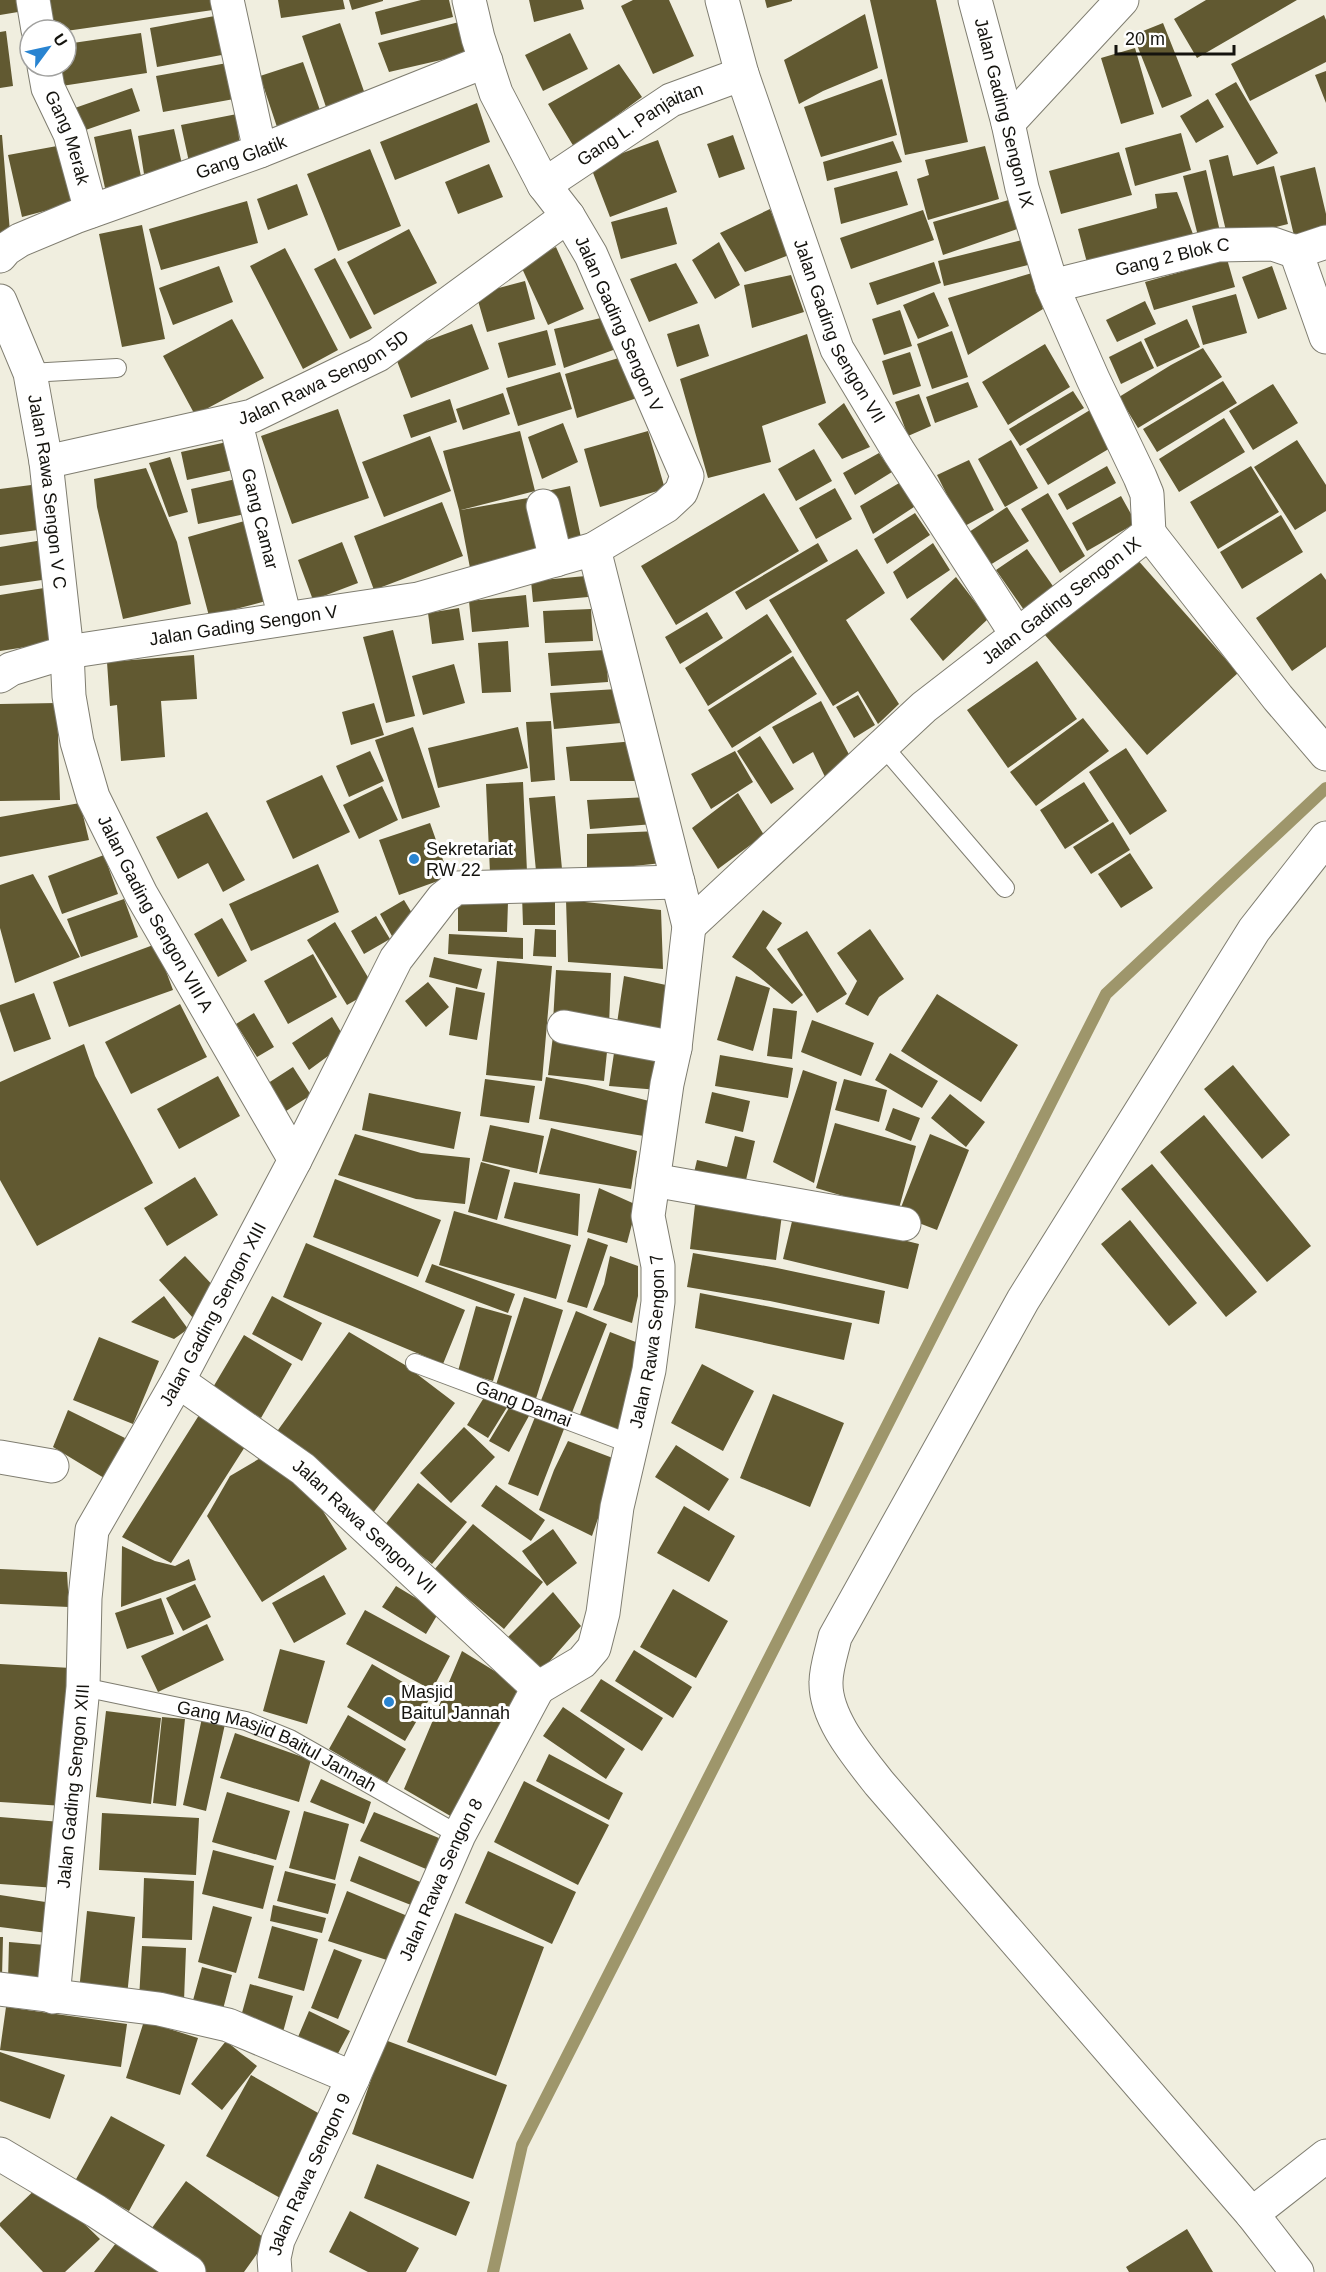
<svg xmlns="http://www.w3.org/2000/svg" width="1326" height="2272" font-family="Helvetica,sans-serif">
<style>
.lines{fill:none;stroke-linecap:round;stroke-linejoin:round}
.stream{stroke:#9e966b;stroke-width:12}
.building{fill:#615931}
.service-casing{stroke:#7f7d70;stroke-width:20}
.minor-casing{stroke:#7f7d70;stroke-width:35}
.service{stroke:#fff;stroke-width:18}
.minor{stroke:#fff;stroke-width:33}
.poi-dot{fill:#2984d1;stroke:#fff;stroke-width:2}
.labels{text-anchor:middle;stroke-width:6;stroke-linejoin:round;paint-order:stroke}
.street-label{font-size:18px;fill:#14130e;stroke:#fff}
.poi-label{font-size:18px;fill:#14130e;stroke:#fff;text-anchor:start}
</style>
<rect width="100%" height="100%" fill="#f0eedf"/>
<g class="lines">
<path class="stream" d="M493 2272 522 2145 1106 994 1326 788"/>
</g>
<path class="building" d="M0 0H22L24 11 0 15Z
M39 0H211L213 10 66 31 43 30Z
M278 0H343L345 9 281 18Z
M349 0H383V1L352 10Z
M421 0H449L453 17 381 35 375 12Z
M529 0H581L584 9 534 22Z
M633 0H669L694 56 653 74 621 6Z
M765 0H792V1L767 8Z
M870 0H936L968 142 905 155Z
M1206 0H1297L1197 58 1174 19Z
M865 14 878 68 823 91 799 104 784 60Z
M220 15 227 54 157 67 150 28Z
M1324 15 1326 20V62L1250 101 1231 64Z
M459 22 467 54 389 72 378 43Z
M340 23 366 97 327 110 302 36Z
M1163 23 1192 96 1162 108 1133 35Z
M6 31 13 86 0 88V32Z
M141 33 147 73 55 87 51 66H66V44Z
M570 33 588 69 543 91 525 55Z
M1135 48 1154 114 1121 124 1101 58Z
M303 62 322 116 278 130 260 76Z
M227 63 234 99 163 112 156 76Z
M619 64 642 97 574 147 548 104Z
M1326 71V103L1315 75Z
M882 79 897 135 821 157 804 107Z
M1236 82 1278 153 1257 165 1215 94Z
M132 88 140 111 80 132 72 109Z
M1208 99 1224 127 1196 143 1180 116Z
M477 103 490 142 395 180 380 142Z
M237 114 240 151 189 162 181 125Z
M131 129 142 181 105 188 94 137Z
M174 129 182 164 144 174 138 136Z
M1181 133 1191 170 1135 186 1125 148Z
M0 135H2L10 232 0 234Z
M733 135 745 169 719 178 707 144Z
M658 140 677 192 610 217 590 165Z
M893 141 902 162 827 181 823 162Z
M68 144 86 200 22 217 8 155Z
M985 146 999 199 928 220 917 179 929 175 925 160Z
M370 149 401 226 338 251 307 174Z
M1119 152 1132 195 1061 214 1049 171Z
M1228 155 1233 176 1274 166 1288 224 1228 239 1209 160Z
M489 164 503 197 458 214 445 182Z
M1315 167 1326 214V232L1295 240 1280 176Z
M1206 170 1221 236 1199 240 1183 176Z
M897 171 908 205 841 224 834 188Z
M297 184 308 215 268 230 257 199Z
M1177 192 1196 242 1089 270 1078 229 1157 208 1155 194Z
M1012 199 1020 228 943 255 933 222Z
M247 201 258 243 161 270 149 229Z
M667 207 677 244 621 259 611 222Z
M770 209 789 255 745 272 720 233Z
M923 210 934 240 851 269 840 238Z
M142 225 165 339 122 347 99 234Z
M409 229 437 283 374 315 347 262Z
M1026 239 1032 264 944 286 938 261Z
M719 242 740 285 715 299 692 260Z
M556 247 584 309 548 325 520 264Z
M285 248 338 350 303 369 250 266Z
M335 258 372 328 350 339 314 269Z
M1227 259 1235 287 1154 310 1145 282Z
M934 262 941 283 877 305 869 283Z
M676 263 698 303 649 322 630 279Z
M219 266 233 302 173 325 159 288Z
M1272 266 1287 309 1258 319 1242 277Z
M1032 273 1043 309 968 355 948 298Z
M791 275 804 312 752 328 744 285Z
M525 281 535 319 487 332 476 294Z
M934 292 949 326 918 339 903 305Z
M1236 294 1247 333 1203 345 1192 306Z
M1145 301 1156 324 1117 342 1106 320Z
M900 310 912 346 884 355 872 319Z
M605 317 616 349 564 368 554 329Z
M232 319 264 378 195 415 163 356Z
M1187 319 1200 347 1157 367 1144 339Z
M472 324 489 369 411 398 394 353Z
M699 324 709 356 677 367 667 334Z
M547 330 556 365 508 378 498 343Z
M952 331 968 377 932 389 917 344Z
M807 334 826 403 762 426 771 462 708 478 680 379Z
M1141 341 1154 368 1121 384 1109 357Z
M1045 344 1070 387 1008 425 982 382Z
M1203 348 1222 377 1138 428 1119 397 1171 365Z
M910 352 921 386 893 395 882 361Z
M622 357 637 398 577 418 565 374Z
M560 372 572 409 518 426 506 388Z
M1223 381 1237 403 1157 452 1143 429Z
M968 382 978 407 935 423 926 397Z
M1273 384 1298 423 1253 450 1229 411Z
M1073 391 1084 408 1020 446 1009 429Z
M503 393 510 414 463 430 456 409Z
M919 394 931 426 908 436 895 402Z
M450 399 457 422 411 438 403 415Z
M844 403 870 447 842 459 818 424Z
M338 409 369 498 292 524 261 436Z
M1090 410 1112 447 1048 485 1026 449Z
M1224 418 1245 452 1179 492 1159 459Z
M563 423 578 462 542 479 528 437Z
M520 431 535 491 461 510 539 496 550 554 470 568 459 510 443 451Z
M648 431 665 489 600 507 584 449Z
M430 436 451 491 384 517 362 462Z
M1011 440 1038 488 1005 507 978 459Z
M1297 440 1326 485V511L1295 530 1254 467Z
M227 442 233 470 187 480 181 452Z
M814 449 832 481 796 501 778 469Z
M879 453 892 472 855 495 843 473Z
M170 457 188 512 169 517 149 463Z
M969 460 994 510 963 527 937 475Z
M1107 466 1116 483 1067 510 1058 494Z
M1251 466 1279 512 1218 549 1190 502Z
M146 468 177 542 191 604 123 619 97 507 94 479Z
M236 479 245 514 198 524 191 489Z
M906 479 917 505 873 534 860 506Z
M39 484 46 529 0 535V489Z
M570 486 583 547 560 552 547 491Z
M835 488 852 519 816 539 799 508Z
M764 493 799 551 676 625 641 566Z
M1048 493 1085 556 1060 573 1021 509Z
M1121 496 1136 523 1087 551 1072 523Z
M442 502 463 556 374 590 354 536Z
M1007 507 1029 541 990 565 969 532Z
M915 513 930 535 887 564 874 539Z
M1281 515 1303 552 1242 589 1220 552Z
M248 520 270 600 209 616 188 537Z
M43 540 49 579 0 586V547Z
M342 542 358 583 313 600 298 560Z
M818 543 828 561 746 610 735 592Z
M933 543 950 570 907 599 893 572Z
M857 549 885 593 846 620 899 704 878 724 858 691 833 706 769 600Z
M1027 549 1055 589 1024 610 996 570Z
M1136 558 1238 673 1147 755 1045 635Z
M1321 573 1326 580V647L1292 671 1256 618Z
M586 576 588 597 533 602 531 581Z
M956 577 988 619 943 661 910 619Z
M44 588 52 643 0 651V595Z
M526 595 529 627 472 632 469 601Z
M459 608 464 640 432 644 428 613Z
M591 609 593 641 545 643 543 611Z
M707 612 723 638 680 664 665 637Z
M767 614 792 652 708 706 685 668Z
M393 630 415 716 386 723 363 637Z
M508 641 511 692 482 693 478 643Z
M606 650 608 682 551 686 548 653Z
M194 655 197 699 161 701 165 757 121 761 117 705 110 706 107 662Z
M793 656 817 694 732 748 708 710Z
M1037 661 1077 719 1008 768 967 710Z
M454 664 465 703 423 715 412 676Z
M618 689 621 723 554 729 550 693Z
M858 695 875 725 854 738 836 707Z
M821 701 854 764 827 781 813 752 793 764 772 727Z
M57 703 60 800 0 801V704Z
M374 703 384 735 351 745 342 712Z
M1083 718 1109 751 1036 806 1010 772Z
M551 721 555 780 531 782 526 722Z
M413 727 440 807 402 819 375 740Z
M518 727 528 768 438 788 428 748Z
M760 736 794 789 771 804 737 751Z
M635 741 641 781H570L566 747Z
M1126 748 1167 811 1130 835 1089 772Z
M370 751 384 781 349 797 336 766Z
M735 751 753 782 711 809 691 774Z
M322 775 350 832 293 859 266 801Z
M523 782 527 872 490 873 486 784Z
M1084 782 1109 821 1065 849 1040 810Z
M382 786 398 820 359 839 343 805Z
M738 793 764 835 718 869 692 828Z
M555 796 562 869 536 871 529 798Z
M649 797 654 824 590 829 587 800Z
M80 803 89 840 0 857V817Z
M207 812 245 880 223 892 208 863 178 879 156 837Z
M1113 822 1130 850 1091 874 1073 847Z
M430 823 449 877 399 895 379 840Z
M659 831 662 863 587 871V834Z
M1130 853 1153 888 1121 908 1098 874Z
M104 855 118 894 62 914 48 876Z
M318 864 339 912 251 951 229 904Z
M33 874 80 957 15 983 0 928V885Z
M522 895 555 896V925H523Z
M124 899 138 937 81 957 67 919Z
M404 900 418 923 393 938 380 914Z
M566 900 661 910 663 969 568 962Z
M458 901 508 902 507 932 458 931Z
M763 910 782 923 766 948 803 995 792 1004 751 970 732 957Z
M376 916 390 939 364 954 351 931Z
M222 918 247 961 218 977 194 934Z
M335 922 375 989 347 1005 307 940Z
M535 929 556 930V957L533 956Z
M870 929 904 979 879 997 868 1016 845 1004 857 981 837 953Z
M807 931 847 994 817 1013 777 949Z
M449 934 523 938V959L448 954Z
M156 944 173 990 69 1027 53 982Z
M313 954 337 997 288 1024 264 981Z
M434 957 482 969 477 989 429 977Z
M497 961 552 966 542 1081 486 1075Z
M556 970 611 973 609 1026 553 1022Z
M624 976 666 985 664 1030H616Z
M736 976 770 988 753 1051 717 1040Z
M428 982 449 1007 426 1027 405 1001Z
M456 987 485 993 477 1040 449 1035Z
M34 993 51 1039 14 1052 0 1011V1005Z
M937 994 1018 1045 981 1102 901 1051Z
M180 1004 207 1057 131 1094 105 1042Z
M773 1008 797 1011 792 1059 767 1056Z
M254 1013 274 1047 257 1057 236 1024Z
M332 1017 347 1042 309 1070 292 1043Z
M812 1020 874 1043 861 1076 801 1052Z
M553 1036 608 1042 604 1081 548 1075Z
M616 1040 664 1053 659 1090 609 1086Z
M84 1044 95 1076 153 1183 37 1246 0 1180V1082Z
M890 1053 938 1081 922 1108 875 1080Z
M720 1055 793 1068 788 1098 715 1086Z
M1233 1065 1290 1135 1262 1159 1204 1089Z
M293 1067 311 1095 280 1115 262 1087Z
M803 1070 837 1082 814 1183 773 1162Z
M218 1076 240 1116 179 1149 157 1109Z
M546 1077 587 1085 653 1102 650 1137 539 1119Z
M485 1079 535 1086 529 1123 480 1116Z
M844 1079 887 1090 879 1122 835 1110Z
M712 1092 750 1101 743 1132 705 1123Z
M369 1093 461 1112 454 1149 362 1130Z
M950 1094 985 1122 966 1147 931 1118Z
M893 1108 920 1118 911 1141 885 1130Z
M1204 1115 1311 1246 1267 1282 1160 1152Z
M835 1123 916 1146 898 1212 816 1188Z
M490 1125 544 1136 537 1173 482 1161Z
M551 1128 637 1151 631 1189 539 1174Z
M355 1134 421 1153 470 1158 465 1204 416 1199 338 1175Z
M930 1134 969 1150 937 1230 898 1215Z
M735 1136 755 1141 743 1193 692 1181 697 1160 727 1167Z
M481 1162 510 1170 497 1220 468 1212Z
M1152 1164 1257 1292 1226 1317 1121 1189Z
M195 1177 218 1215 167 1246 144 1208Z
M335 1179 441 1220 418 1277 313 1237Z
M514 1182 580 1194 578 1236 504 1218Z
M599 1188 637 1205 627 1243 587 1232Z
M696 1196 783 1207 776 1260 690 1249Z
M454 1211 571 1245 556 1299 439 1265Z
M794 1213 919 1244 908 1289 783 1259Z
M1130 1220 1197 1303 1169 1326 1101 1244Z
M588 1238 608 1245 587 1308 567 1302Z
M306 1243 465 1310 443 1364 283 1297Z
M693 1253 777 1268 885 1291 879 1324 770 1301 687 1287Z
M185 1256 220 1293 193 1318 159 1280Z
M610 1256 638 1266V1296L632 1323 593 1310 604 1284Z
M432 1264 515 1294 508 1313 425 1282Z
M700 1293 852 1323 844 1360 695 1328Z
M164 1296 188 1329 174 1339 131 1322Z
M272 1296 322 1323 302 1361 252 1334Z
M524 1297 563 1310 535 1402 495 1388Z
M476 1306 512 1316 493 1381 458 1371Z
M576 1311 607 1324 571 1415 540 1403Z
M349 1332 405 1365 455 1403 373 1513 273 1437Z
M610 1332 646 1346 618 1432 578 1420Z
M244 1335 292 1364 261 1418 212 1389Z
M99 1337 159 1361 133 1424 73 1400Z
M702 1364 754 1391 723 1451 671 1423Z
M488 1391 509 1404 488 1438 467 1425Z
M773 1394 844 1423 810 1507 740 1478Z
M512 1403 530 1414 509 1452 489 1441Z
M68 1410 125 1438 109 1481 53 1447Z
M201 1412 248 1442 171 1563 122 1537Z
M535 1417 564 1429 538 1496 508 1484Z
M464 1427 495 1457 451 1503 420 1473Z
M568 1441 618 1460 592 1536 539 1510 554 1470Z
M676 1445 729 1479 709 1511 655 1477Z
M274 1450 302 1478 347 1549 262 1602 207 1516 230 1476Z
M418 1483 467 1522 432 1564 384 1526Z
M496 1485 545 1520 531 1541 481 1506Z
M684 1506 735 1536 709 1582 657 1553Z
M473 1524 543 1582 504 1629 434 1570Z
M553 1529 577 1563 547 1586 522 1551Z
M122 1546 155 1561 175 1566 189 1559 196 1580 121 1607Z
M0 1569 67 1572 69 1607 0 1604Z
M324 1575 346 1614 294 1643 272 1603Z
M195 1584 211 1617 183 1631 166 1598Z
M396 1586 439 1612 426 1634 382 1607Z
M673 1589 728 1621 696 1678 640 1647Z
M553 1592 581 1626 541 1671 508 1637Z
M161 1598 174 1634 127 1649 115 1613Z
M365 1610 450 1656 432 1690 346 1644Z
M207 1624 224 1660 158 1692 141 1656Z
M280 1649 325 1661 307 1724 263 1711Z
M634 1650 692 1687 673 1718 615 1681Z
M462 1651 519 1686 459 1821 404 1789Z
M0 1664 71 1668 64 1806 0 1802Z
M372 1664 430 1698 405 1741 347 1707Z
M601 1679 663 1718 642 1751 580 1711Z
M563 1707 625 1749 606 1779 543 1736Z
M106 1711 161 1718 151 1804 96 1797Z
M348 1715 406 1749 387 1783 329 1749Z
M162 1717 185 1719 176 1806 153 1803Z
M202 1718 225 1724 206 1811 183 1805Z
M235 1733 311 1760 299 1802 220 1778Z
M549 1754 623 1793 609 1820 536 1781Z
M321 1779 371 1802 364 1824 310 1802Z
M524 1781 609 1825 578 1885 494 1842Z
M227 1792 290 1811 276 1860 212 1842Z
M304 1811 349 1824 335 1880 289 1868Z
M374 1812 439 1838 426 1869 360 1841Z
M102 1813 199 1818 196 1875 99 1870Z
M0 1817 61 1822 56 1888 0 1884Z
M213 1850 274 1866 263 1909 202 1894Z
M488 1851 576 1892 552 1944 465 1903Z
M359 1856 425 1884 416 1907 350 1881Z
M285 1871 336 1884 328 1914 277 1901Z
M144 1878 194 1881 192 1940 142 1938Z
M347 1891 410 1917 393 1962 328 1941Z
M0 1895 52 1903 47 1933 0 1927Z
M273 1905 326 1918 322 1933 270 1921Z
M213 1906 252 1917 236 1973 198 1962Z
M87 1911 135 1917 127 1996 79 1991Z
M455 1913 544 1947 496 2076 407 2042Z
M272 1926 318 1939 304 1991 258 1978Z
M0 1937H3L2 1977H0Z
M9 1942 45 1945 42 1982 8 1981Z
M142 1946 186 1948 184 2001 139 1999Z
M334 1949 362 1960 338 2019 311 2008Z
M202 1967 232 1975 222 2013 192 2004Z
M250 1984 293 1996 283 2032 240 2020Z
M6 2007 127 2024 121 2067 0 2050Z
M309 2011 350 2031 335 2059 295 2044Z
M144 2021 198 2038 180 2095 126 2078Z
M385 2040 507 2085 473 2179 352 2134Z
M226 2041 257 2066 222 2110 191 2084Z
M0 2052 65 2075 50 2119 0 2101Z
M251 2075 327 2118 282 2199 206 2156Z
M111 2116 165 2145 129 2211 75 2181Z
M377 2164 470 2202 456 2236 364 2198Z
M186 2181 267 2240 244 2272H203L149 2232Z
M42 2183 100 2239 65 2272H43L0 2226V2223Z
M350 2211 419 2248 406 2272H368L329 2252Z
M1187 2229 1213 2272H1129L1126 2267Z
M119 2239 163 2272H94Z"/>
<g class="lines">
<defs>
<g id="service">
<path d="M30 373 117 368"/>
<path d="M883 746 1005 888"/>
<path id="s1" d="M415 1363 631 1444"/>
<path id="s2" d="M83 1687 246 1721 290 1739 459 1835"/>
</g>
<g id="minor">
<path d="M33 0 38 30"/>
<path d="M227 0 260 151"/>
<path id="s3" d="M722 0 742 74 837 349 899 452 1017 635"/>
<path id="s4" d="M44 66 48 88 70 134 91 211"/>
<path d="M1008 123 1122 0"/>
<path id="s5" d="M544 185 671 100 742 74"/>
<path d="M1296 252 1326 337"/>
<path d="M1296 252 1326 242"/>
<path id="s6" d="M0 256 6 249 20 240 75 217 260 151 486 61"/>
<path id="s7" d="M1052 286 1218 245 1273 244 1296 252"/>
<path id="s8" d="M0 301 30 373 46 462 67 652 69 696 77 742 93 797 141 894 295 1160"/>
<path id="s9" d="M235 420 285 618"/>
<path id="s10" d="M46 462 252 416 378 355 568 216"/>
<path d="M543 506 556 560"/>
<path d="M1149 533 1278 698 1326 754"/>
<path id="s11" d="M0 676 11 669 67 652 418 599 594 549 666 506 681 492 687 476 591 255 568 216 544 185 496 93 478 38 469 0"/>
<path id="s12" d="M689 926 924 707 1149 533 1147 494 1140 477 1093 379 1052 286 1022 188 1008 123 975 0"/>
<path d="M564 1027 675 1048"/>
<path d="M653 1180 904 1224"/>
<path id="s13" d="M178 1381 303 1469 538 1688"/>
<path d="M0 1457 52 1466"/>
<path id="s14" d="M538 1688 582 1662 594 1648 603 1613 617 1507 649 1370 658 1302V1266L648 1216 667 1084 675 1048 689 926 594 549"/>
<path d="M0 1989 159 2009 228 2025 353 2078"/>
<path id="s15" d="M53 1997 83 1687 85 1598 92 1530 178 1381 295 1160 396 959 443 898 456 888 678 882"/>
<path d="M0 2154 96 2211 189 2272"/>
<path d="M1252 2214 1326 2156"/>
<path id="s16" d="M275 2272 274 2258 278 2240 353 2078 459 1835 538 1688"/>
<path d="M1297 2272 1252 2214 879 1783C858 1756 825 1718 826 1682 826 1668 832 1651 835 1637L1023 1300 1254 930 1326 838"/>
</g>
</defs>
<use href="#service" class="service-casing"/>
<use href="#minor" class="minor-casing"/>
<use href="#service" class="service"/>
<use href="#minor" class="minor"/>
</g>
<g class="poi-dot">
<circle cx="414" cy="859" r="6"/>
<circle cx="389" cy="1702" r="6"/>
</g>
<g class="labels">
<g class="street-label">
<text transform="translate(1004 113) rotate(76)" y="6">Jalan Gading Sengon IX</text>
<text dy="6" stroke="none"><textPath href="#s5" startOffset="114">Gang L. Panjaitan</textPath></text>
<text dy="6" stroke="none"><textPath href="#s4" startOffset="76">Gang Merak</textPath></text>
<text dy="6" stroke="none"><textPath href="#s6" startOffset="262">Gang Glatik</textPath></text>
<text dy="6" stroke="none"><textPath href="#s7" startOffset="124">Gang 2 Blok C</textPath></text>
<text transform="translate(619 324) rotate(66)" y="6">Jalan Gading Sengon V</text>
<text dy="6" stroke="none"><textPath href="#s3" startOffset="352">Jalan Gading Sengon VII</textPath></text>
<text dy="6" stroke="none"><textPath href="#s10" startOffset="292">Jalan Rawa Sengon 5D</textPath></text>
<text dy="6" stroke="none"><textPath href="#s8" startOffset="198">Jalan Rawa Sengon V C</textPath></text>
<text dy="6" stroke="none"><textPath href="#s9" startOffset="102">Gang Camar</textPath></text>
<text dy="6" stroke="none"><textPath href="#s12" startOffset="495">Jalan Gading Sengon IX</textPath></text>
<text dy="6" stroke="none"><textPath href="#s11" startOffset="250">Jalan Gading Sengon V</textPath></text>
<text dy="6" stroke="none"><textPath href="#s8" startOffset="640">Jalan Gading Sengon VIII A</textPath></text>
<text dy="6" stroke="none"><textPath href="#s15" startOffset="716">Jalan Gading Sengon XIII</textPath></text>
<text dy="6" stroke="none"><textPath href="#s14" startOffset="382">Jalan Rawa Sengon 7</textPath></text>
<text dy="6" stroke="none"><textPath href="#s1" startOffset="116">Gang Damai</textPath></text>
<text dy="6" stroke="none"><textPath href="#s13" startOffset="237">Jalan Rawa Sengon VII</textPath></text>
<text dy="6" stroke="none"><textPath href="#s2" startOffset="204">Gang Masjid Baitul Jannah</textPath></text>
<text dy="6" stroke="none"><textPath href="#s15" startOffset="212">Jalan Gading Sengon XIII</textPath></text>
<text dy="6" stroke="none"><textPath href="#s16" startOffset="428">Jalan Rawa Sengon 8</textPath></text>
<text dy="6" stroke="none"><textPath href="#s16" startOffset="105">Jalan Rawa Sengon 9</textPath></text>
</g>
<g class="poi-label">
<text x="426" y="855">Sekretariat<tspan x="426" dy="21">RW 22</tspan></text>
<text x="401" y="1698">Masjid<tspan x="401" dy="21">Baitul Jannah</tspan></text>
</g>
</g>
<g transform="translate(48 48) rotate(57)"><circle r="28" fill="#ffffff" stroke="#a1a19f" stroke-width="1.5"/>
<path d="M0-4.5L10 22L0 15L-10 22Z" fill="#2984d1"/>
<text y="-9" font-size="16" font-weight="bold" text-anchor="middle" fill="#14130e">U</text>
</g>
<path d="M1116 45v9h118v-9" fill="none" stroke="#14130e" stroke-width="3"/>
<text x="1125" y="45" font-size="18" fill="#14130e" stroke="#ffffff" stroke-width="4.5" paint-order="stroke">20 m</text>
</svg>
